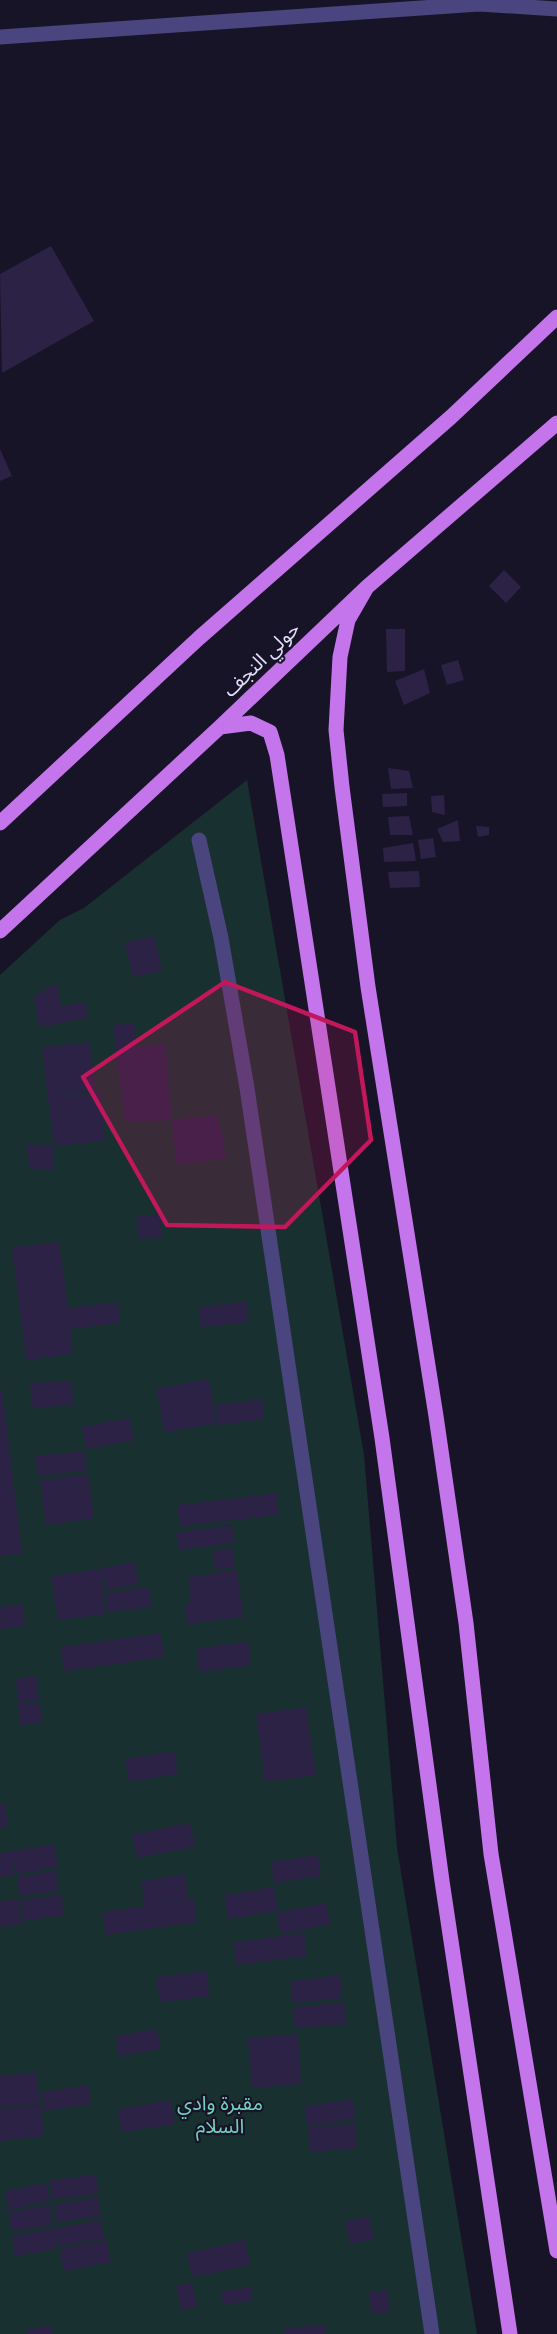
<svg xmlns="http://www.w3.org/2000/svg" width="557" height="2334" font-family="Roboto,'Noto Sans Arabic',sans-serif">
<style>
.green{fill:#183030}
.building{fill:#2b2245}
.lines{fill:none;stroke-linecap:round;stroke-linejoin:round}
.minor{stroke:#4a457f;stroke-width:15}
.major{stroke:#c575eb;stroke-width:15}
.marked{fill:#c2185b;fill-opacity:0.2;stroke:#c2185b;stroke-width:4.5;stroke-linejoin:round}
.labels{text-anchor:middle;stroke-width:4.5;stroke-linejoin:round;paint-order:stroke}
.street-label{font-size:20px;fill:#e3defa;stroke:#181427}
.park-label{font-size:20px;fill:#73d1bf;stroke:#181427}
</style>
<rect width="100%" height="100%" fill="#181427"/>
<path class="green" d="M247 780 364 1455 397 1848 477 2334H0V975L60 920 84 908Z"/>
<path class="building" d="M51 246 94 321 2 373 0 274Z
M0 449 12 476 0 481Z
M504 570 521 587 506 603 489 586Z
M386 629H405V671L387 672Z
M458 660 464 680 447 685 441 665Z
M424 669 430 693 404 705 395 681Z
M388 768 409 771 413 788 391 789Z
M407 793V806L383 807 382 794Z
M444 795 445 815 432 812 431 796Z
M409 816 413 835H390L388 817Z
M458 820 460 841 443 842 437 829Z
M476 826 489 827V835L478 837Z
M433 838 436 857 421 859 418 840Z
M413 843 416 861 384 862 383 848Z
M419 871 420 887 390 888 388 872Z
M154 936 162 971 133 977 125 942Z
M57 983 61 1006 85 1002 88 1018 39 1027 34 996Z
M134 1023 137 1047 165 1044 172 1120 125 1122 113 1025Z
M90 1042 95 1089 59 1095 100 1092 105 1141 54 1146 42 1047Z
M218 1115 226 1158 177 1165 172 1120Z
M26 1144 54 1146 53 1171 29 1168Z
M160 1214 162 1237 139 1239 136 1217Z
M59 1242 68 1308 118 1302 120 1323 70 1329 73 1354 26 1360 12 1247Z
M247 1301 249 1322 201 1327 199 1307Z
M209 1379 216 1424 164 1432 157 1388Z
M72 1381 73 1405 32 1408 30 1383Z
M0 1389H2L22 1553 0 1556Z
M262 1399 264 1419 218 1425 215 1405Z
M130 1418 134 1440 86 1449 82 1427Z
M84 1451 87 1470 38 1476 35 1456Z
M88 1474 94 1518 46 1525 40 1480Z
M277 1493 279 1515 180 1526 177 1505Z
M232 1525 234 1543 179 1550 177 1532Z
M232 1548 235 1567 215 1570 212 1551Z
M135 1562 139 1584 105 1590 101 1568Z
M100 1569 106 1614 58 1620 51 1576Z
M237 1570 243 1617 187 1624 185 1603 191 1602 188 1577Z
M149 1587 152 1607 108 1612 106 1593Z
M23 1604 25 1626 0 1629V1607Z
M161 1633 164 1657 64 1671 61 1647Z
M248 1641 251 1665 199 1672 196 1649Z
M36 1676 39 1699 18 1702 16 1679Z
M40 1702 42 1723 20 1725 18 1704Z
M306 1707 316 1775 265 1782 256 1714Z
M174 1751 178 1774 129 1782 125 1759Z
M5 1803 8 1826 0 1828V1804Z
M190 1823 195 1847 136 1858 132 1834Z
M54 1844 58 1867 17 1874 13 1856 15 1875 0 1877V1853Z
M318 1855 321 1876 274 1883 271 1862Z
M56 1871 58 1891 19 1896 17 1877Z
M185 1874 188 1898 151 1905 194 1898 197 1922 106 1935 102 1912 145 1906 141 1881Z
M274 1887 278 1911 228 1919 224 1895Z
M61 1894 64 1915 24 1921 21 1900Z
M19 1899 22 1924 0 1927V1901Z
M326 1903 331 1924 281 1934 276 1913Z
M304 1933 307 1956 236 1965 234 1942Z
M207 1971 209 1996 160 2002 157 1977Z
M340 1975 342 1998 293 2003 290 1981Z
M344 2002 347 2024 295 2028 293 2007Z
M157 2029 161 2049 119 2056 116 2036Z
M298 2034 301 2084 252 2088 248 2038Z
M36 2072 40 2104 0 2107V2076Z
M88 2085 91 2104 44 2111 41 2092Z
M353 2099 355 2119 307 2126 305 2106Z
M171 2100 175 2124 122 2132 117 2109Z
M41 2105 44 2136 0 2141V2110Z
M355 2124 357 2148 310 2152 308 2127Z
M96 2175 98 2194 52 2199 50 2180Z
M46 2183 50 2201 8 2210 5 2191Z
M98 2197 101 2216 57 2222 54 2204Z
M50 2205 53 2225 12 2232 8 2212Z
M369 2216 374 2239 350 2244 345 2221Z
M101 2220 104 2239 58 2246 55 2233 57 2249 15 2256 12 2236Z
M106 2240 111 2262 64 2271 60 2249Z
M245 2240 250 2265 192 2277 187 2253Z
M192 2283 197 2307 181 2310 176 2285Z
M251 2287 252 2301 223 2304 221 2291Z
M388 2290 390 2312 371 2314 369 2292Z
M51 2325 53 2334H27L26 2330Z
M325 2325 326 2334H285L284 2328Z"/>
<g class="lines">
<path class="minor" d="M0 37 479 4 557 9
M199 840 221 938 247 1088 432 2334"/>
<path class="major" d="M367 587 348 620 340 657 336 730 342 787 368 987 436 1416 466 1623 491 1854 557 2251
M220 727 251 723 270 732 277 755 382 1438 442 1881 510 2334
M0 823 199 638 451 417 557 317
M0 931 220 727 367 587 557 423"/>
</g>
<path class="marked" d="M225 982 355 1032 371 1140 285 1227 167 1225 83 1077Z"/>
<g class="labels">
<g class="street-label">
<text transform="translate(261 659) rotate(-44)" y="7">حولي النجف</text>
</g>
<g class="park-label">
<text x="220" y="2110">مقبرة وادي<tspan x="220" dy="23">السلام</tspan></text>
</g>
</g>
</svg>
